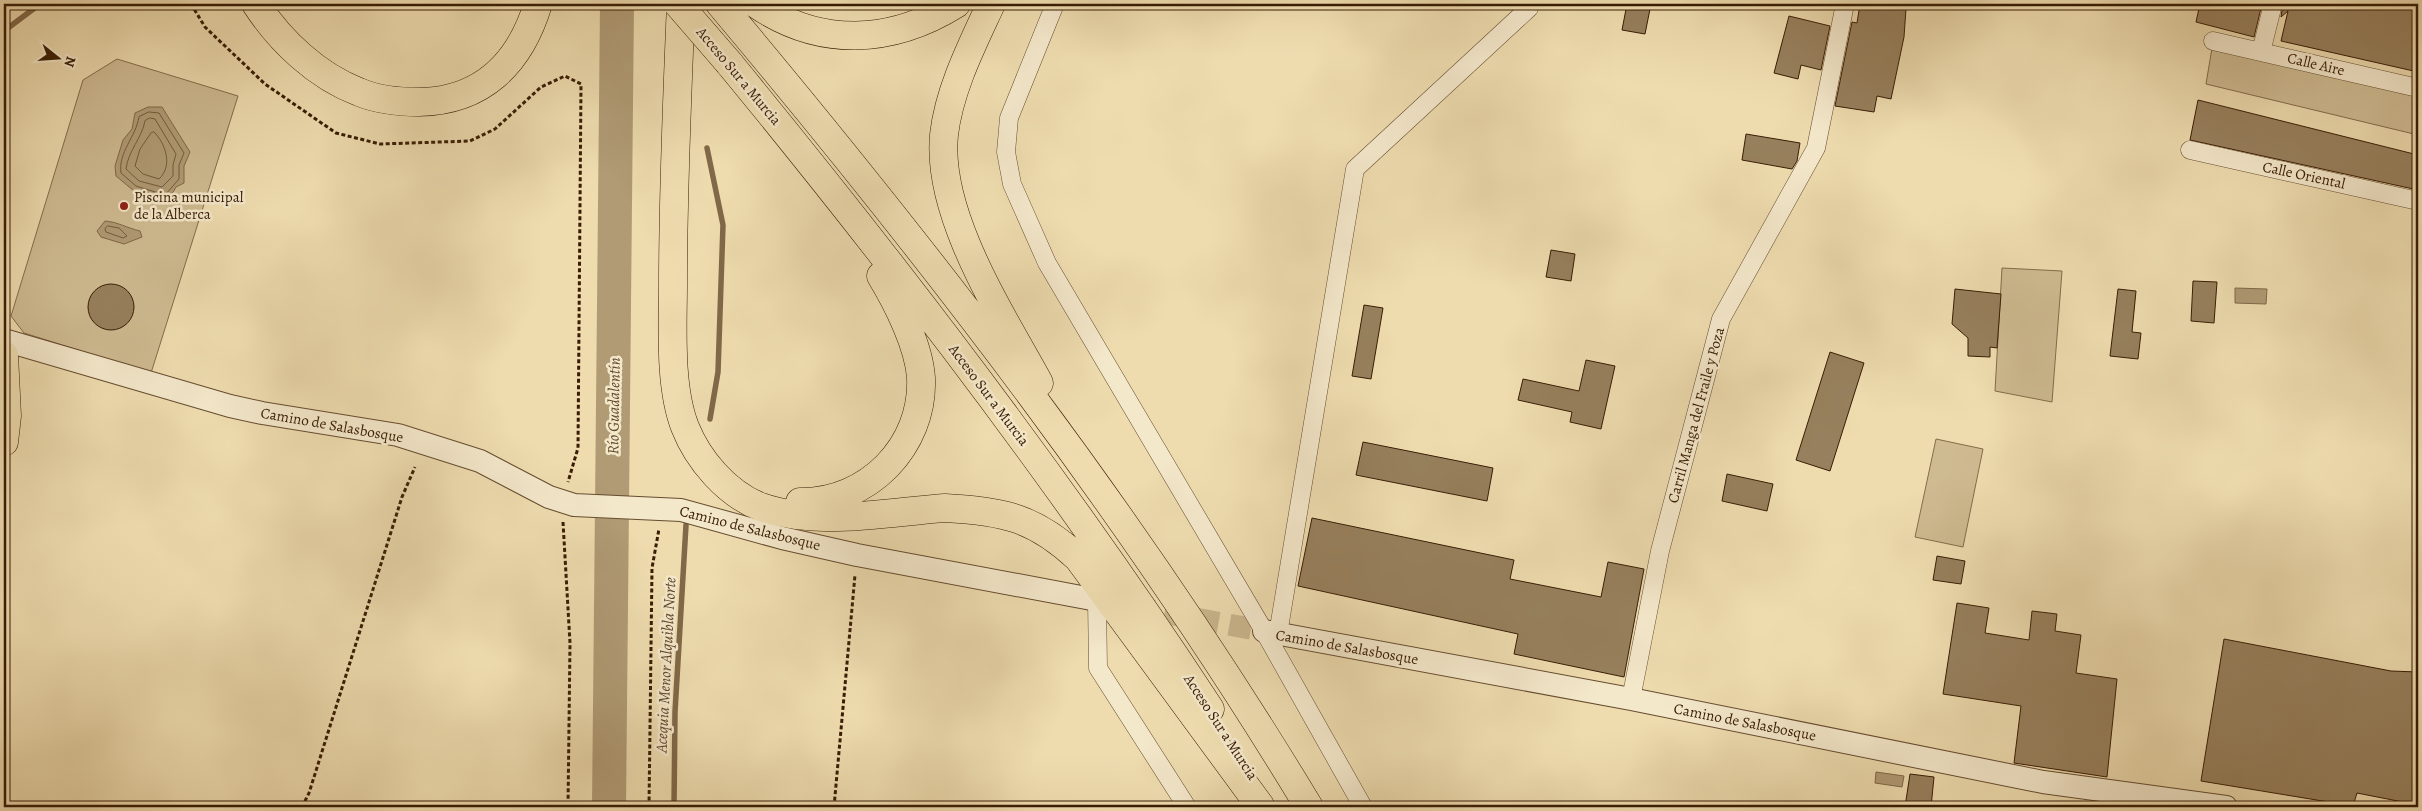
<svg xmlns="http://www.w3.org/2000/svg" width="2422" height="811" font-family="Alegreya,serif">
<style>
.green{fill:#cfbb92;stroke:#846c4b}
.water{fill:#b09b75;stroke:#806848}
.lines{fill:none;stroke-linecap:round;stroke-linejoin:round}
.shore{stroke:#745c3c;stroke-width:1}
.stream{stroke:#806848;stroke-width:5.5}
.river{stroke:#b09b75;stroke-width:34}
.building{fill:#97805d;stroke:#381c04}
.tertiary-tunnel{stroke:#cab68d;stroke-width:22;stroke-dasharray:22 11;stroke-linecap:butt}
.minor-casing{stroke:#664c2f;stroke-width:19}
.tertiary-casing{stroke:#664c2f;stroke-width:24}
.primary-casing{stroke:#381c04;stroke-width:29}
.motorway-casing{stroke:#381c04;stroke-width:29}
.path{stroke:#381c04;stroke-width:3;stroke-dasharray:4 2.5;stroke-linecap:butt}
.minor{stroke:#f4e8cb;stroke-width:18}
.tertiary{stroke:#f4e8cb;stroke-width:22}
.primary{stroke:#eedcaf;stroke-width:28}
.motorway{stroke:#eedcaf;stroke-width:28}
.motorway-bridge-casing{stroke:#381c04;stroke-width:29;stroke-linecap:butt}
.motorway-bridge{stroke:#eedcaf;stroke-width:28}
.poi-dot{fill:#8f2418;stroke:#f4e8cb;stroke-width:2}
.labels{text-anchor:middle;stroke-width:5;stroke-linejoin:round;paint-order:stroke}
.street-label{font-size:15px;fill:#381c04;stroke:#f4e8cb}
.poi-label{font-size:15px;fill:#381c04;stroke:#f4e8cb;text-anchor:start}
.water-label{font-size:16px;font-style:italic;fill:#62482c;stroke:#f4e8cb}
</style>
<rect width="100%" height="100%" fill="#eedcaf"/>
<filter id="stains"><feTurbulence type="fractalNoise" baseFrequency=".004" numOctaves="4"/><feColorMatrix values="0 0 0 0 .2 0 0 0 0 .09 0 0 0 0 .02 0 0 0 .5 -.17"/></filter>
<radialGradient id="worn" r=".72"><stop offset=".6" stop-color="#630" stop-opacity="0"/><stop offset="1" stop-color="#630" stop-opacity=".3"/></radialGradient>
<path class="green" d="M2212 48 2418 95V135L2206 84Z
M117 59 238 96 151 373 24 333 11 316 83 80Z
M2002 268 2062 271 2052 402 1995 391Z
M1936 439 1983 449 1963 547 1915 537Z"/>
<path class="water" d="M148 107H162L190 152 184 166V183L176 187 168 201 134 191 116 176 115 166 123 140 132 129 135 113Z
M105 221C118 222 127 228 140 231L142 237 124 244 101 237 97 231Z
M2235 288 2267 289 2266 304 2235 303Z
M1876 772 1904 776 1902 787 1875 783Z"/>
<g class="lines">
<path class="shore" d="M149 112 159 113 184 153 179 165V179L165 195 136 186 121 173C118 152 136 137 139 117Z
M150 118 155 119 176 154 173 165V176L162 187 139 181 126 169C128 151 142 138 145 121Z
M154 132C166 144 173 166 159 179L143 174 135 166 140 149 151 133Z
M108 226 119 228 127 236 123 238 106 232 105 229Z"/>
<path class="stream" d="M4 31 40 4
M707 148 723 225 718 372 710 419
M674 807 675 712 686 525"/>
<path class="river" d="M609 807 617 4"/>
</g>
<path class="building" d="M1627 4H1651L1645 34 1622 30Z
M1860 4H1885L1906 9 1904 37 1891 99 1877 96 1874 112 1835 106 1852 22 1857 23Z
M2200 4H2262L2254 37 2196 22Z
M2283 4H2418V72L2281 41 2288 11 2281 17Z
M1789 16 1830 26 1821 70 1801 65 1798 79 1774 73Z
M2198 100 2418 155V190L2190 140Z
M1746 134 1800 143 1797 161 1792 169 1742 160Z
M1551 250 1575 254 1571 281 1546 277Z
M2193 281 2217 282 2214 323 2191 321Z
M88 307a23 23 0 1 1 46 0a23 23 0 1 1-46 0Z
M1955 289 2001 294 1997 348 1990 347V357L1968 356V338L1952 324Z
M2118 289 2136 291 2132 332 2141 333 2138 359 2110 356Z
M1364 305 1383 308 1371 379 1352 376Z
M1830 352 1864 363 1830 471 1796 460Z
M1586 360 1615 366 1601 429 1570 422 1572 412 1518 400 1523 379 1579 391Z
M1363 442 1493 468 1487 501 1356 475Z
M1727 474 1773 484 1767 511 1722 501Z
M1312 518 1514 560 1510 579 1601 597 1608 562 1644 569 1624 677 1514 654 1518 634 1298 586Z
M1937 556 1965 561 1961 584 1933 580Z
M1957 603 1989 608 1985 633 2029 640 2032 611 2057 614 2055 631 2081 635 2076 673 2117 679 2107 777 2014 763 2021 706 1943 694Z
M2224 639 2391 671 2418 672V805L2357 793 2353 806 2201 781Z
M1910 774 1934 777 1931 807H1905Z"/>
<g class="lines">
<path class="tertiary-tunnel" d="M1132 607 1264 631"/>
<defs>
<path id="minor" d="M1055 4 1009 118 1006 152 1012 184 1047 263 1264 631 1363 807
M2213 41 2418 88
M2261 52 2273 4
M2190 150 2418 201
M1097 600 1098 668 1187 807
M1278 634 1355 169 1529 8 1530 4
M1631 699 1660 551 1721 319 1816 148 1845 4"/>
<path id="tertiary" d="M4 340 230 406 262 413 398 435 480 461 549 497 574 505 681 510 782 538 857 555 1097 600
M1264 631 1631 699 2043 782 2226 807"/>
<path id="primary" d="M4 355 7 416 4 442"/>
<path id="motorway" d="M256 4C280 41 317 76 359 92 378 100 398 102 419 102 483 101 520 63 538 4
M681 4C677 97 673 190 673 284 673 327 669 386 685 427 698 460 727 494 761 507 817 527 888 512 945 508 1004 511 1035 518 1078 558L1261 807
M720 4C934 259 1137 522 1309 807
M756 4C820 48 892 44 956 4
M991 4C972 45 949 90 944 135 936 215 1002 315 1039 383
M729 63C899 270 1063 484 1210 709
M800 502C868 503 924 446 921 378 919 346 898 304 881 276"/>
</defs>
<use href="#minor" class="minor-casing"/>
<use href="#tertiary" class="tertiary-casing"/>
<use href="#primary" class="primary-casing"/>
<use href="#motorway" class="motorway-casing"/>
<path class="path" d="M191 4 205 27 265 84 336 133 380 144 470 141 495 129 541 87 565 76 581 84 578 448 568 482
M563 522 570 643 568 807
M302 807 309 793 402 497 415 467
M649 807 652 568 659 529
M834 807 855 575"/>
<use href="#minor" class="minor"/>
<use href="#tertiary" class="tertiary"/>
<use href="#primary" class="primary"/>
<use href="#motorway" class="motorway"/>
<defs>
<path id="motorway-bridge" d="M678 4 729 63"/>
</defs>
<use href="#motorway-bridge" class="motorway-bridge-casing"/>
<use href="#motorway-bridge" class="motorway-bridge"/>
</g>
<circle class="poi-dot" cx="124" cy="206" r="5"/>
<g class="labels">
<g class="street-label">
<text transform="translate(2316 64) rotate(13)" y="5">Calle Aire</text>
<text transform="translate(739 76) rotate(50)" y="5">Acceso Sur a Murcia</text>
<text transform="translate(2304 175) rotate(12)" y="5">Calle Oriental</text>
<text transform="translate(989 395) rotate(53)" y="5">Acceso Sur a Murcia</text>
<text transform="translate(1696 415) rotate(-75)" y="5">Carril Manga del Fraile y Poza</text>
<text transform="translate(332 425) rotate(10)" y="5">Camino de Salasbosque</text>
<text transform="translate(750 528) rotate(14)" y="5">Camino de Salasbosque</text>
<text transform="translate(1347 647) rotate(10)" y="5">Camino de Salasbosque</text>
<text transform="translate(1745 722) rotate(11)" y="5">Camino de Salasbosque</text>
<text transform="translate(1221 727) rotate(57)" y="5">Acceso Sur a Murcia</text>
</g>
<g class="poi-label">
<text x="134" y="202">Piscina municipal<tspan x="134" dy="17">de la Alberca</tspan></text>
</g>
<g class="water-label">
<text transform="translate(613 406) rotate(-89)" y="6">Río Guadalentín</text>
<text transform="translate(665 665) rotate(-87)" y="6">Acequia Menor Alquibla Norte</text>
</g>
</g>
<rect width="2422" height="811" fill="none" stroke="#eedcaf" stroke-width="20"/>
<rect x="5" y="5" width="2412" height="801" fill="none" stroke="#381c04" stroke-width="2.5"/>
<rect x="10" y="10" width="2402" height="791" fill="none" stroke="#381c04"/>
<g transform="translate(58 58) rotate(107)" stroke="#f4e8cb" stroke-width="4" paint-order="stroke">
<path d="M0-4L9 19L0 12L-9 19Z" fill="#381c04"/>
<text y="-8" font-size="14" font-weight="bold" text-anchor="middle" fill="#381c04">N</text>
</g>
<rect width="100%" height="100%" filter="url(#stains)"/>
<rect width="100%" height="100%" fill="url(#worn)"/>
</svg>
